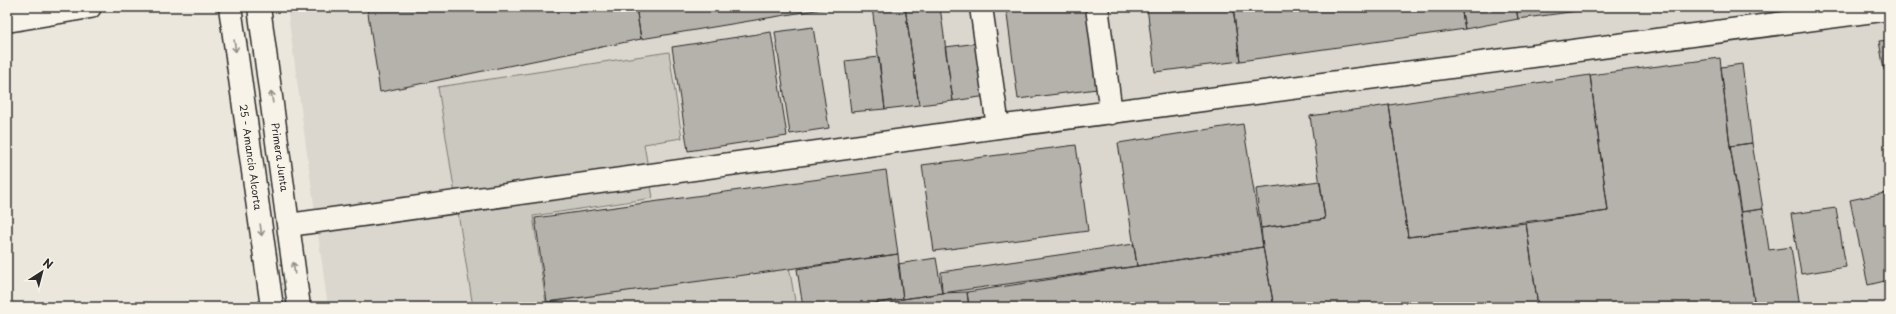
<svg xmlns="http://www.w3.org/2000/svg" width="1896" height="314" font-family="'Playpen Sans',sans-serif">
<style>
.built{fill:#dbd7ce}
.green{fill:#cbc8bf;stroke:#7b7a75}
.building{fill:#b5b2ab;stroke:#2b2b2b}
.lines{fill:none;stroke-linecap:round;stroke-linejoin:round}
.minor-casing{stroke:#2b2b2b;stroke-width:25}
.major-casing{stroke:#2b2b2b;stroke-width:25}
.minor{stroke:#f7f3e8;stroke-width:22}
.major{stroke:#f7f3e8;stroke-width:22}
.oneway{stroke:#918f8a}
.labels{text-anchor:middle;stroke-width:3.5;stroke-linejoin:round;paint-order:stroke}
.street-label{font-size:10px;fill:#2b2b2b;stroke:#f7f3e8}
</style>
<rect width="100%" height="100%" fill="#ebe7dd"/>
<filter id="ink" filterUnits="userSpaceOnUse"><feTurbulence type="fractalNoise" baseFrequency=".025" numOctaves="2"/><feDisplacementMap in="SourceGraphic" scale="8" xChannelSelector="R" yChannelSelector="G"/><feConvolveMatrix kernelMatrix="1 2 1 2 8 2 1 2 1" color-interpolation-filters="sRGB"/></filter>
<g filter="url(#ink)">
<path class="built" d="M287 7H1889V303L1869 307H328Z"/>
<path class="green" d="M669 52 682 138 644 144 653 198 533 216 546 303 789 266 796 307H473L438 87Z"/>
<path class="building" d="M367 7H636L641 39 380 92Z
M636 7H834L641 39Z
M872 7H905L919 105 885 109Z
M905 7H940L953 101 919 105Z
M1006 7H1087L1097 89 1018 99Z
M1147 7H1233L1240 61 1155 72Z
M1233 7H1461L1465 29 1240 61Z
M1461 7H1516L1518 19 1465 29Z
M1516 7H1608L1518 19Z
M813 27 829 128 790 134 775 32Z
M771 32 787 136 688 151 672 47Z
M1889 40V69L1884 70 1879 41Z
M979 43 987 96 953 101 945 47Z
M879 57 885 109 851 112 845 61Z
M1720 58 1730 146 1755 307H1538L1526 223 1608 211 1590 75Z
M1742 64 1752 143 1730 146 1721 67Z
M1590 75 1608 211 1408 237 1389 105Z
M1389 105 1408 237 1526 223 1538 307H1274L1263 247 1261 228 1325 219 1310 116Z
M1243 124 1263 247 1137 266 1118 143Z
M1752 143 1763 209 1741 212 1730 146Z
M1076 145 1088 231 934 251 922 165Z
M886 170 898 254 547 302 535 218Z
M1320 181 1325 219 1261 228 1256 189Z
M1885 193 1889 213V280L1868 285 1850 200Z
M1836 208 1846 267 1801 274 1791 214Z
M1763 209 1769 250 1791 247 1800 307H1755L1741 212Z
M1134 244 1137 266 942 293 941 272Z
M1263 247 1274 307H969L967 292Z
M898 254 903 299 852 307H803L797 269Z
M936 258 942 293 903 299 898 264Z
M967 292 969 307H852L942 293Z"/>
<g class="lines">
<defs>
<path id="minor" d="M981 7 998 127
M1097 7 1111 113
M7 21 90 7
M289 225 998 127 1889 9"/>
<path id="major" d="M230 7 272 307
M259 7 299 307"/>
</defs>
<use href="#minor" class="minor-casing"/>
<use href="#major" class="major-casing"/>
<use href="#minor" class="minor"/>
<use href="#major" class="major"/>
</g>
<defs><path id="oneway-shaft" d="M-6 0H5M1.5-3L5.5 0L1.5 3" fill="none" stroke-width="1.6" stroke-linecap="round" stroke-linejoin="round"/></defs>
<g class="oneway">
<use href="#oneway-shaft" transform="translate(235 46) rotate(82)"/>
<use href="#oneway-shaft" transform="translate(272 97) rotate(-98)"/>
<use href="#oneway-shaft" transform="translate(261 230) rotate(82)"/>
<use href="#oneway-shaft" transform="translate(294 268) rotate(-97)"/>
</g>
</g>
<g class="labels">
<g class="street-label">
<text transform="translate(251 157) rotate(82)" y="4">25 - Amancio Alcorta</text>
<text transform="translate(280 157) rotate(82)" y="4">Primera Junta</text>
</g>
</g>
<rect width="1896" height="314" fill="none" stroke="#f7f3e8" stroke-width="24"/>
<rect x="12" y="12" width="1872" height="290" fill="none" stroke="#2b2b2b" stroke-width="1.5" filter="url(#ink)"/>
<g transform="translate(42 272) rotate(36)" stroke="#f7f3e8" stroke-width="3" paint-order="stroke">
<path d="M0-3L7 15L0 10L-7 15Z" fill="#2b2b2b"/>
<text y="-6" font-size="11" font-weight="bold" text-anchor="middle" fill="#2b2b2b">N</text>
</g>
</svg>
